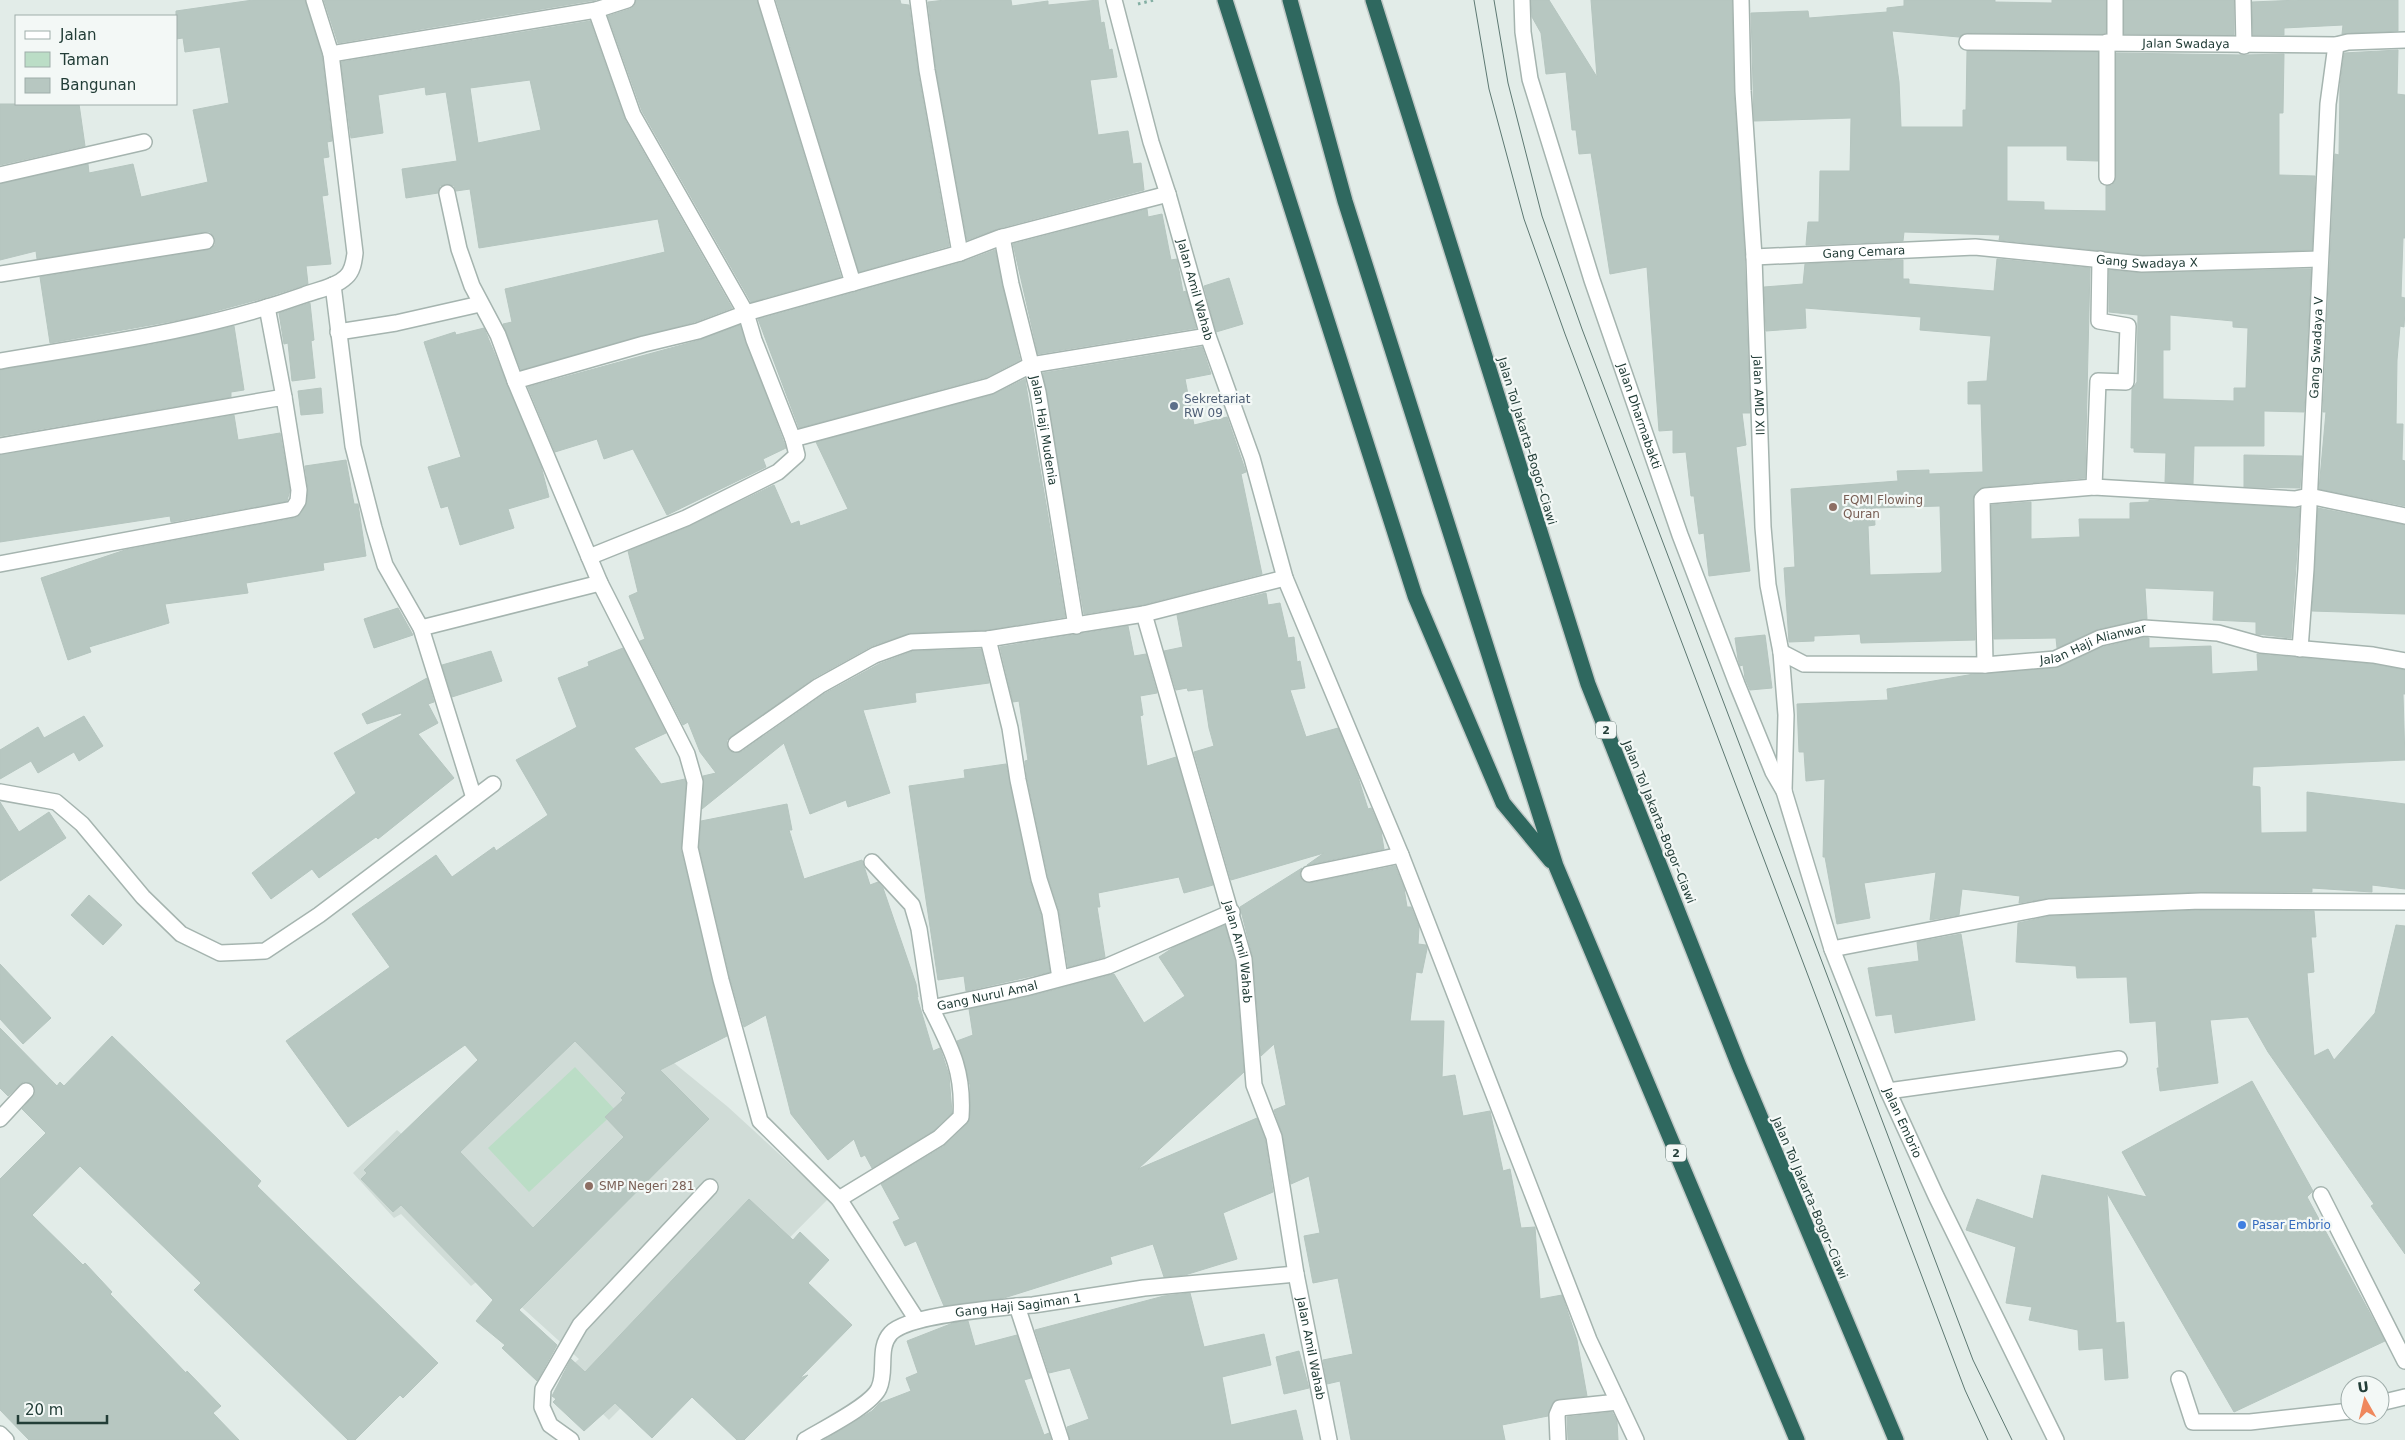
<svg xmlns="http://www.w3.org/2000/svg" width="2405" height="1440" font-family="'DejaVu Sans',sans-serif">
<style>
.built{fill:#d0dcd7}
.green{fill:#bbddc6}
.building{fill:#b7c7c1;stroke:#b5c5bf;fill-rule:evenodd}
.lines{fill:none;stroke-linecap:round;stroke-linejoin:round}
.minor-casing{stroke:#a5b4af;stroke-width:18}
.highway-casing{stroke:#c1c9c7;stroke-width:18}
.path{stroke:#83afa3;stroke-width:3;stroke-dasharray:2.5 4;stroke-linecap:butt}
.minor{stroke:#fff;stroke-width:15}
.highway{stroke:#2f685f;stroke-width:15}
.tram{stroke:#5d7872;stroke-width:1}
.service-dot{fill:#5c6f8a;stroke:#f3f8f6;stroke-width:2}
.education-dot{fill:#8d6e63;stroke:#f3f8f6;stroke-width:2}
.shop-dot{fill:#3f7fe0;stroke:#f3f8f6;stroke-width:2}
.labels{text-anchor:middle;stroke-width:4.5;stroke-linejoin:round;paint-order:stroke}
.shield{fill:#f3f8f6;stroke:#617570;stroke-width:1}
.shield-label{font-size:11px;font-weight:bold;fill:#223d37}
.street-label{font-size:12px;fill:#223d37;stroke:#f3f8f6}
.service-label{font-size:12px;fill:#4e5e75;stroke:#f3f8f6;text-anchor:start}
.education-label{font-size:12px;fill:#785e54;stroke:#f3f8f6;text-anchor:start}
.shop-label{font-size:12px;fill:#366cbe;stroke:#f3f8f6;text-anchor:start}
</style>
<rect width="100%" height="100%" fill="#e2ece8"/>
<path class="built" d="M576 969 668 1058 728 1107 828 1199 609 1420 562 1374 579 1359 486 1275 471 1286 401 1214 394 1218 353 1173 397 1130 404 1136Z"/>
<path class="green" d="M575 1067 616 1111 529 1192 488 1148Z"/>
<path class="building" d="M253 0H305L322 56 332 141 327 142 329 157 323 158 328 195 322 196 331 264 306 266 308 284 264 298 190 318 50 343 40 277 207 250 215 245V239L210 232H205L37 259 36 251 0 260V184L88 164 89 173 133 164 141 197 208 182 193 110 229 103 220 47 185 52 183 38 176 39V11Z
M324 0H596L338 43Z
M636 0H757L841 277 751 302 642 111 608 16 630 9 634 6Z
M776 0H900L901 4 909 5 918 72 949 246 859 272Z
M945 0H1011L1012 6 1048 1V5L1098 0 1101 23 1104 22 1109 50 1112 49 1117 77 1090 80 1098 135 1128 131 1133 164 1141 163 1144 190 1000 228 967 240 936 69 928 2Z
M1531 0H1549L1597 77 1591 0H1732L1734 92 1744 241 1750 413H1742L1746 445 1736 447 1750 571 1709 576 1704 533 1699 534 1694 496H1691L1686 452 1673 453V430L1659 431 1647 267 1610 274 1591 153 1579 154 1576 130H1572L1566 72 1546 74 1541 33 1532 17Z
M1904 0H1995V2L2052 3V0H2106V33L2103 34 1967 33 1959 37 1892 31 1899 82 1901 127H1963V110H1966L1967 51 2098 52V161L2067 160V146H2007V201L2044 202V210L2106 211V186L2112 185 2116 177V53L2244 55 2284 54 2283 113H2279V175L2315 176 2312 250 2142 255 1999 240 2000 235 1904 232 1903 241 1806 245 1808 222H1819L1820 171H1850L1851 118 1754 121 1751 13 1808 11 1809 18 1887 12V8L1904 6Z
M2124 0H2234V35L2124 34Z
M2299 0H2398V31L2342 34 2343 25 2284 28V35H2253L2252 2Z
M590 21 625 120 732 308 695 322 521 370 503 324 512 322 505 289 665 252 658 219 479 248 470 189 456 191 454 186 446 184 440 186 438 193 406 198 402 169 457 161 446 92 426 95 425 87 378 95 383 133 351 138 341 62ZM530 80 541 130 478 143 470 88Z
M2398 50 2397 94 2405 95V238H2403L2401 297 2405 298V310L2404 327 2400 326 2397 360 2396 424H2403L2402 460 2405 461V506L2319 489 2326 412H2323L2335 154 2339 155 2340 86 2344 53Z
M0 104H79L85 146 0 165Z
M1147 209 1148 217 1162 214 1171 260 1177 259 1183 292 1186 291 1196 328 1038 354 1013 244Z
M995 250 1020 360 987 377 799 428 758 319 963 262Z
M1997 259 2090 268 2085 478 1984 487 1975 493 1973 499 1975 640 1861 643 1860 634 1814 636V641L1789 642 1784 568 1795 567 1791 489 1898 481 1897 471 1929 470V474L1983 472 1981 404H1968V382L1987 381 1991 336 1920 330 1921 317 1805 308 1806 328 1766 331 1764 287 1803 284 1805 264 1903 260V279H1909V284L1994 291ZM1940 506 1942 571 1940 573 1870 575 1868 526 1875 525 1874 508Z
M2311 269 2304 412 2264 411V446H2194L2193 484 2165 482 2166 453 2134 452V448H2131L2132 389 2137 382 2138 315 2109 312V270L2142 273ZM2170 315 2233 321V327L2248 328 2246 388H2234V401L2163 399V350H2170Z
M1229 278 1243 324 1216 332 1204 286Z
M310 303 314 340 311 341 315 378 292 381 288 343 284 344 279 313Z
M740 325 786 448 763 459 766 467 667 515 633 449 604 459 597 439 555 452 528 387 700 340Z
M234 326 244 390 231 392V397L0 436V370L155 344Z
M484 328 541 466 549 497 508 509 514 528 460 545 448 506 441 508 428 467 461 457 424 342 455 332 456 335Z
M1202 347 1211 374 1185 379 1194 425 1227 417 1246 472 1241 474 1262 574 1142 605 1084 614 1043 373Z
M1025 379 1065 617 987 630 910 633 872 646 814 678 727 740V745L732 752H741L824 694 879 664 913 651 981 649 989 683 915 693 916 702 863 710 890 793 848 807 846 800 810 814 784 743 702 809 703 776 716 773 700 752 688 722 683 725 640 641 645 639 629 596 638 592 628 551 690 526 774 485 791 524 799 521 800 526 848 509 816 442 992 395Z
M321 388 323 413 301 415 298 391Z
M234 415 238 440 280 433 290 490 287 501 171 522 170 516 0 542V455Z
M2244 455 2302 456 2300 488 2244 487Z
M346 460 354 504H358L366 556 323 563 324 570 246 583 248 593 165 604 169 623 89 647 91 652 68 660 41 578 125 550 295 518 301 514 307 502 308 489 305 466Z
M2149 500 2300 508 2291 638 2256 634V622L2213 620 2214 591 2145 588 2147 619 2098 629 2057 648 2056 638 1994 639 1991 505 2031 502V539L2080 537 2079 519H2130V503L2149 502Z
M2318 508 2405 525V614L2312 611Z
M1266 593 1268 605 1280 603 1288 638 1294 637 1297 662 1300 661 1305 688 1290 690 1306 737 1338 728 1358 777 1368 809 1371 808 1381 831 1384 849 1307 865 1324 853 1231 880 1194 752 1214 746 1209 728 1203 689 1188 691 1187 688 1176 690 1164 651 1183 647 1177 615Z
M398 608 413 635 374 648 364 619Z
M1128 626 1134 656 1146 654 1157 693 1140 696 1143 715 1140 716 1147 766 1176 757 1213 885 1184 893 1179 877 1098 893 1100 907H1097L1105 957 1068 967 1059 911 1048 877 1027 778 1025 761 1028 760 1019 701 1013 702 1000 647Z
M1765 635 1772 688 1750 690 1745 678 1743 665 1740 666 1738 659 1735 638Z
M2145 637 2149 638V648L2211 646 2212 674 2258 671 2257 654 2372 664 2405 670V694H2403L2405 760 2253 767 2252 786 2260 787 2261 833 2307 832V792L2405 804V889L2372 885V892L2312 888V892H2201L2048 898 2019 903 2020 896 1962 889 1959 915 1930 920 1936 872 1864 883 1870 918 1837 924 1825 857H1823L1825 779 1806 781 1804 752H1799L1797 704 1888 700 1887 689 1974 674 2056 668 2103 647Z
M623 648 666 733 634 748 661 784 685 779 686 783 681 850 727 1036 660 1070 709 1119 519 1310 557 1345 537 1381 502 1348 505 1345 476 1321 493 1300 401 1205 393 1212 361 1179 367 1173 364 1170 478 1060 465 1045 348 1127 286 1041 390 967 352 914 436 855 452 877 494 847 496 851 548 815 516 760 577 727 558 678 589 666 588 662ZM575 1041 626 1093 621 1098 623 1100 605 1117 624 1137 533 1228 460 1152Z
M491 651 502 681 452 697 442 665Z
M427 678 434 702 428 704 438 723 418 734 454 778 378 839 376 837 319 878 312 869 271 899 252 873 356 793 334 753 402 715 401 713 367 724 362 714Z
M84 716 103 746 79 761 74 752 38 773 31 761 0 779V750L38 727 44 738Z
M1006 764 1030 881 1041 915 1050 972 966 991 964 976 938 980 909 786 965 778 964 770Z
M0 802 19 832 49 812 66 838 0 881Z
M787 804 792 830H789L804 879 862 860 870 885 878 882 883 888 916 984 918 997H917L933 1051 940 1048 949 1075 952 1113 933 1131 872 1168 865 1155 861 1157 854 1139 828 1160 791 1114 766 1015 744 1027 730 978 699 847 701 821Z
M1395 866 1404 888 1407 907H1411L1419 927 1418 944 1426 945 1427 949 1422 973 1416 972 1410 1021H1444L1442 1077 1455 1075 1463 1116 1490 1111 1503 1171 1510 1169 1521 1228 1535 1227 1540 1299 1562 1295 1577 1340 1587 1396 1555 1400 1548 1416 1502 1425 1505 1440H1351L1340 1381 1327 1384 1323 1360 1353 1354 1338 1278 1313 1283 1304 1236 1320 1233 1309 1176 1291 1184 1283 1136 1274 1110 1286 1105 1274 1044 1261 1056 1253 958 1240 907 1302 868 1300 875 1302 880 1310 883Z
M89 895 122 925 103 945 71 915Z
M2201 910 2314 911 2316 937H2311L2314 972 2307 973 2314 1056 2328 1049 2334 1060 2375 1013 2396 925 2405 926V1254L2371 1206 2374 1204 2268 1052 2248 1017 2210 1020 2218 1083 2160 1091 2157 1068H2159L2156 1021 2130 1023 2127 977 2077 978 2076 966 2016 962 2018 923 2050 916Z
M1225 925 1235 961 1244 1072 1138 1169 1257 1118 1265 1139 1273 1192 1223 1213 1237 1259 1185 1275 1164 1277 1153 1244 1110 1257 1112 1264 1004 1298 944 1306 916 1241 905 1246 893 1222 900 1219 881 1184 944 1146 968 1123 970 1117V1085L957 1041 973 1035 969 1009 1027 997 1114 974 1144 1023 1185 996 1159 957 1174 947Z
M1961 934 1975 1020 1895 1033 1892 1014 1876 1016 1868 968 1919 961 1917 942Z
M0 964 51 1018 23 1044 0 1019Z
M0 1028 57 1086 60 1082 64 1086 112 1036 261 1181 257 1186 438 1363 403 1398 400 1395 355 1440H348L194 1290 201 1283 80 1166 32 1215 83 1265 85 1263 112 1292 110 1294 186 1373 187 1371 221 1406 213 1413 239 1440H29L0 1410V1179L46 1133 22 1109 35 1094 33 1085 23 1082 8 1096 0 1088Z
M2252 1081 2313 1191 2307 1197 2385 1341 2234 1412 2107 1193 2116 1323 2124 1322 2128 1378 2105 1380 2103 1348 2079 1350 2078 1330 2029 1320 2032 1307 2006 1303 2016 1247 1966 1230 1977 1199 2033 1219 2042 1175 2147 1197 2122 1152Z
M749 1199 793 1240 800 1232 829 1260 808 1283 852 1325 800 1378 808 1375 744 1440H737L692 1397 652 1438 615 1403 584 1431 553 1402 556 1399 552 1396 571 1359 585 1372Z
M1190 1293 1204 1347 1264 1334 1271 1365 1222 1377 1231 1425 1296 1410 1303 1440H1070L1067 1427 1089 1419 1070 1368 1049 1373 1035 1330 1164 1296Z
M968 1321 975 1346 1017 1335 1031 1378 1024 1380 1044 1435 1049 1433 1051 1440H824L872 1411 880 1403 911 1391 906 1378 918 1373 907 1341 953 1323Z
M1299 1351 1309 1388 1284 1394 1276 1357Z
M1612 1412 1617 1421 1618 1440H1568L1567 1417Z"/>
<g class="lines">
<defs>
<g id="minor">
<path d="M766 0 853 283"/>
<path d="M918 0 927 70 960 253"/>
<path id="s1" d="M1114 0 1151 142 1168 194 1208 336 1252 458 1285 578 1401 855 1589 1340 1636 1440"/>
<path id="s2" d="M1522 0 1523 32 1530 79 1592 280 1680 535 1737 684 1773 772 1784 791 1832 949 1888 1091 1936 1196 2056 1440"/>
<path id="s3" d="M1741 0 1743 91 1754 257 1763 527 1768 585 1781 652 1786 715 1784 791"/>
<path d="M2243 0 2244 46"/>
<path id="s4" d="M1967 42 2336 45 2348 42 2405 40"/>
<path d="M2107 42V177"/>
<path d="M2115 42V0"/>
<path d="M331 54 596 10 627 0"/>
<path d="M0 175 144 142"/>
<path d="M447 193 459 249 472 286 498 335 515 381 600 583 687 754 695 782 690 848 721 980 760 1121 839 1199 917 1320"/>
<path id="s5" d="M1002 237 1011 284 1038 392 1076 626"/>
<path id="s6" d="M1754 257 1975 247 2142 264 2320 259"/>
<path d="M0 274 206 241"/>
<path d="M333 285 353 446 374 528 385 565 421 628 474 798"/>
<path d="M267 307 284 397"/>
<path d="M338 332 396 323 480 304"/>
<path d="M0 361C102 344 206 330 304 295 317 290 336 287 346 277 353 271 354 261 355 253L331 54 314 0"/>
<path d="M515 381 644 344 698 331 746 313 960 253 999 238 1168 194"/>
<path d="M793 439 990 386 1031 365 1208 336"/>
<path d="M0 446 284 397 299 490 298 501 293 509 0 564"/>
<path d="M2094 487 2098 381 2126 382 2128 326 2099 321 2100 259"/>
<path d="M589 557 686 518 778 472 797 455 793 439 754 340 746 313 633 115 596 10"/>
<path id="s7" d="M1144 614 1244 959 1254 1085 1274 1137 1296 1274 1329 1440"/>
<path d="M421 628 600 583"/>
<path d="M988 639 1010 728 1018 780 1039 879 1050 913 1060 978"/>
<path id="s8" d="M2300 649 2306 569 2328 104 2336 45"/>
<path id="s9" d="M1781 652 1804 664 1985 665 2055 659 2100 638 2144 628 2218 633 2261 645 2373 655 2405 661"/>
<path d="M1985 665 1982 499 1985 496 2094 487 2295 499 2309 496 2405 516"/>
<path d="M736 744 819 686 875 655 911 642 988 639 1144 614 1285 578"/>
<path d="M0 792 56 802 82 824 143 897 181 934 220 953 265 951 319 915 493 784"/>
<path d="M872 862 912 905 919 929 931 1008"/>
<path d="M1309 874 1401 855"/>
<path d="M1832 949 2049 907 2201 901 2405 902"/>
<path d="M1888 1091 2119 1059"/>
<path d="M0 1119 26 1091"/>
<path d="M2321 1195 2405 1361"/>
<path id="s10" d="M839 1199 939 1138 961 1117C964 1071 951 1048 931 1008L1025 988 1108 966 1232 912"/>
<path d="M1017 1306 1061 1440"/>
<path d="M2179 1379 2193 1422H2250L2350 1411"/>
<path d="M2380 1403 2405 1397"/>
<path d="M0 1434 6 1440"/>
<path d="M571 1440 550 1425 542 1407 543 1389 580 1325 710 1187"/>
<path id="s11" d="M805 1440C823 1429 872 1405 879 1388 887 1371 877 1348 891 1333 909 1315 990 1309 1017 1306L1033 1305 1144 1288 1296 1274"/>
<path d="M1558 1440 1557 1415 1560 1408 1618 1402"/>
</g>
<path id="highway" d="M1225 0 1415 596 1503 803 1551 861
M1290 0 1345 201 1556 866 1797 1440
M1373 0 1588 684 1739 1066 1896 1440"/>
</defs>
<use href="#minor" class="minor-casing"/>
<use href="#highway" class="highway-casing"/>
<path class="path" d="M1138 4 1154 0"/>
<use href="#minor" class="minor"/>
<use href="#highway" class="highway"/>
<path class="tram" d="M1474 0 1489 89 1524 219 1565 334 1965 1390 1988 1440
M1494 0 1508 83 1542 216 1582 329 1973 1360 2012 1440"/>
</g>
<circle class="service-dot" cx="1174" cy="406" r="5"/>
<g class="education-dot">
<circle cx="1833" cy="507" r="5"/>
<circle cx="589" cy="1186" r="5"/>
</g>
<circle class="shop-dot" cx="2242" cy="1225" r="5"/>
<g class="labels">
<g class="shield">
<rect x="1596" y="721.5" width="20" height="17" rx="4"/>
<rect x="1666" y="1144.5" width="20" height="17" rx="4"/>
</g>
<g class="shield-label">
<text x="1606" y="734">2</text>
<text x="1676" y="1157">2</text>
</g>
<g class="street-label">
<text dy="4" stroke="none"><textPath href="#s4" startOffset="219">Jalan Swadaya</textPath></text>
<text dy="4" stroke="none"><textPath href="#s6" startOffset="110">Gang Cemara</textPath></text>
<text dy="4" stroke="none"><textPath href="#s6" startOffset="394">Gang Swadaya X</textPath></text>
<text dy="4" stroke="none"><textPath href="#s1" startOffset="301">Jalan Amil Wahab</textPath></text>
<text dy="4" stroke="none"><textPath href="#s8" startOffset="302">Gang Swadaya V</textPath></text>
<text dy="4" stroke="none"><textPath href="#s3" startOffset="396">Jalan AMD XII</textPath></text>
<text dy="4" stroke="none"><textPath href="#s2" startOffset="434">Jalan Dharmabakti</textPath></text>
<text dy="4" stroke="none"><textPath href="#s5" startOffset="198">Jalan Haji Mudenia</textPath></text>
<text transform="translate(1527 441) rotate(73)" y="4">Jalan Tol Jakarta–Bogor–Ciawi</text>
<text dy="4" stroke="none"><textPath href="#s9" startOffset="318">Jalan Haji Alianwar</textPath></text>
<text transform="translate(1659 822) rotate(68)" y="4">Jalan Tol Jakarta–Bogor–Ciawi</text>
<text dy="4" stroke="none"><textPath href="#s7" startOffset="351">Jalan Amil Wahab</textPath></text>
<text dy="4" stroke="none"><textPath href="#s10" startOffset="320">Gang Nurul Amal</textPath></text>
<text dy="4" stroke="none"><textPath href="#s2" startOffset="1189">Jalan Embrio</textPath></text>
<text transform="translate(1810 1198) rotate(67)" y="4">Jalan Tol Jakarta–Bogor–Ciawi</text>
<text dy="4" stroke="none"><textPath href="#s11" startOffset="280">Gang Haji Sagiman 1</textPath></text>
<text dy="4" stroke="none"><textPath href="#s7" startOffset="756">Jalan Amil Wahab</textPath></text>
</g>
<g class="service-label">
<text x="1184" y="403">Sekretariat<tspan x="1184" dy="14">RW 09</tspan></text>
</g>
<g class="education-label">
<text x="1843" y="504">FQMI Flowing<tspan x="1843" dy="14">Quran</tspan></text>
<text x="599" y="1190">SMP Negeri 281</text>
</g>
<g class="shop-label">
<text x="2252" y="1229">Pasar Embrio</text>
</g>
</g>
<rect x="15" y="15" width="162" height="90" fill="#f3f8f6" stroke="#9fadaa"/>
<rect x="25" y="31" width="25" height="8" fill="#ffffff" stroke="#9fadaa"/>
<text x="60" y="40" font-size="15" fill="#223d37">Jalan</text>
<rect x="25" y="52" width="25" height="15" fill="#bbddc6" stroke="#9fadaa"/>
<text x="60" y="65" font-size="15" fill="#223d37">Taman</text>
<rect x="25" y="78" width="25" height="15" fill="#b7c7c1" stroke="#9fadaa"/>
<text x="60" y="90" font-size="15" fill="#223d37">Bangunan</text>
<g transform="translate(2365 1400) rotate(352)"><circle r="24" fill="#f3f8f6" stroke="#9fadaa"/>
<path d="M0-4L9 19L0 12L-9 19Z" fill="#ef885d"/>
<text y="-8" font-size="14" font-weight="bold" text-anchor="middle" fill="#223d37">U</text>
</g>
<path d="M18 1415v8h89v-8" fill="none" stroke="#223d37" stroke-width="2.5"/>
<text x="25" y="1415" font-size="15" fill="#223d37" stroke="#f3f8f6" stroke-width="4" paint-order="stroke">20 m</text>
</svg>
